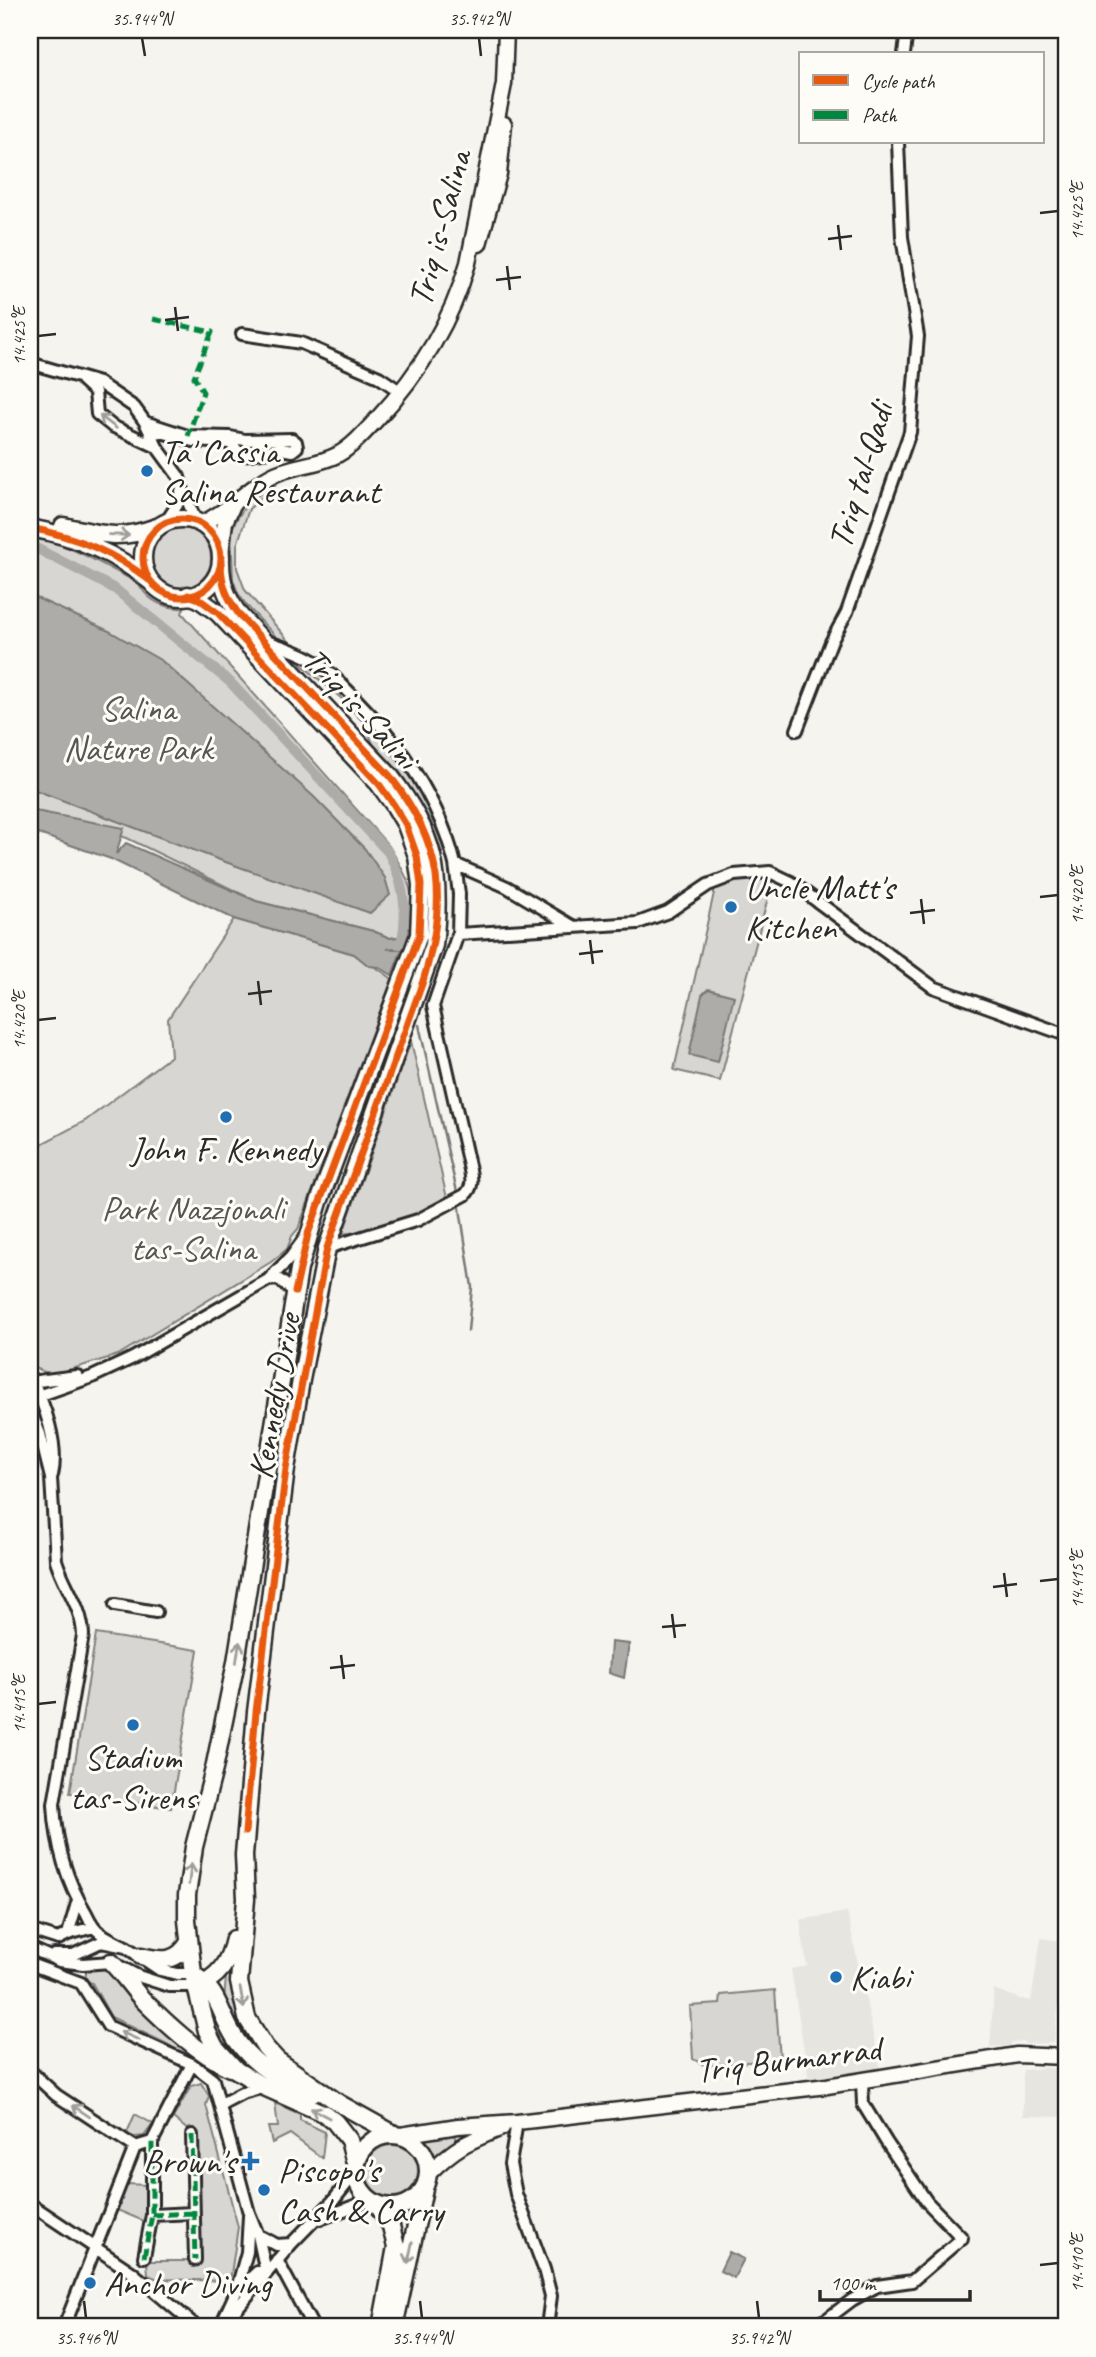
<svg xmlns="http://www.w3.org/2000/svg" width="1096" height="2357" font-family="Caveat,sans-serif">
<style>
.built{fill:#e6e5e0}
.green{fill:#d7d6d2;stroke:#81807e;stroke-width:2}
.water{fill:#adaca9;stroke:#797877;stroke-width:2}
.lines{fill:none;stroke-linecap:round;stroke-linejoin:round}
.stream{stroke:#797877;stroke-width:2.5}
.canal{stroke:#adaca9;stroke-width:10}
.minor-casing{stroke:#2b2b2b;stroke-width:16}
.major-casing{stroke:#2b2b2b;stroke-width:19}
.highway-casing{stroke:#2b2b2b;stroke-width:21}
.minor{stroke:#fdfcf7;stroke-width:10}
.major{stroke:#fdfcf7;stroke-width:14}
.highway{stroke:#fdfcf7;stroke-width:16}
.quiet{stroke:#00873e;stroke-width:5;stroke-dasharray:10 5;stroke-linecap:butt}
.cycleway-casing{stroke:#fdfcf7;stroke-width:11}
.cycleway{stroke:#e8590c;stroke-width:7}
.oneway{stroke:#9e9e9b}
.ticks{fill:none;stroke:#2b2b2b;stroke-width:2.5}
.poi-dot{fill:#1f6fb2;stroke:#fdfcf7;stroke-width:2.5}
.labels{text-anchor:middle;stroke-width:6;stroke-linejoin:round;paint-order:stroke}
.street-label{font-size:35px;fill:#2b2b2b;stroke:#fdfcf7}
.poi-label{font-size:35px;fill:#2b2b2b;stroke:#fdfcf7;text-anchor:start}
.park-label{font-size:35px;fill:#565655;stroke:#fdfcf7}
.neatline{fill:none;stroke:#2b2b2b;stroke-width:2.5}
.ticks-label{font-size:18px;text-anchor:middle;fill:#2b2b2b}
</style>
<rect width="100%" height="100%" fill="#f5f4ef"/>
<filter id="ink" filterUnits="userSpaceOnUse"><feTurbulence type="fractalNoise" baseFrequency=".0143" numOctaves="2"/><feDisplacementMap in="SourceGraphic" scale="14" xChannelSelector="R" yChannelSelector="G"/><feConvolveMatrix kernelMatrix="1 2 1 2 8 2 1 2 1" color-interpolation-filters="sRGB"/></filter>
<g filter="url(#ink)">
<path class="built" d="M847 1912 881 2071 809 2081 791 1969 807 1966 800 1920Z
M1041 1938 1066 1942 1054 2043 1025 2044 1023 2041 1012 2042 1010 2046 990 2047 994 1989 1020 1999 1031 2001Z
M1045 2068 1066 2070V2117L1023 2116V2070Z"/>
<path class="green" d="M279 481 249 509 237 545V568L245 590 294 647 281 642 247 606 238 593 233 579 231 531 238 517 251 498 267 486Z
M151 558a30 30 0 1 1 60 0a30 30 0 1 1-60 0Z
M30 534C66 544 101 563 134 581 140 584 141 588 145 593 155 604 170 609 184 608L182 613 389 846C409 880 420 897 405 936L390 938 373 931 256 901 127 838 30 809Z
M295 657 319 670 368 716 438 817 449 849 442 853 431 822 418 799 399 771 373 744 365 724 342 699 295 659Z
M760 875 772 882 720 1081 674 1070 716 884Z
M234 919 354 954C367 964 380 968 392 979L298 1229 292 1236 287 1249 271 1262 118 1355 52 1375 30 1366V1150L85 1121 171 1056 168 1019Z
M411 1041 447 1198C415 1218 381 1235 343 1233Z
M96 1634 198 1650 171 1808 70 1793Z
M236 1962 252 2041 266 2060 244 2042 224 2002 226 1976Z
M87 1966 105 1967 112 1971 191 2051 188 2057 167 2044 111 2017 92 1983 85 1980Z
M775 1990 780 2059 706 2066 693 2059 690 2006 720 2004 721 1995Z
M201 2083 209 2096 206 2105 238 2227 230 2281 158 2279 148 2275 147 2261H198L197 2131H189L173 2118 191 2086Z
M275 2103 300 2114V2120L325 2132 322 2158 290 2134 272 2143 268 2127H278Z
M135 2114 153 2124 144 2136 135 2137 126 2135Z
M454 2133 457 2140 434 2157 430 2146 423 2138Z
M366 2171a26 26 0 1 1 52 0a26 26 0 1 1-52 0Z
M127 2184 146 2185V2222L117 2210Z"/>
<path class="water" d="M30 595 109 631 162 661 313 796 365 849 385 878 390 895 370 913 217 859 30 788Z
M30 810 124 828 116 854 126 843 256 901 373 931 390 938 405 936 401 947 387 949H402L392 975 379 967 369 966 354 954 234 919 111 859 30 831Z
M708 989 734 996 718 1062 689 1055 702 995Z
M611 1642 629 1644 624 1678 609 1673Z
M729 2252 744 2259 734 2278 720 2271Z"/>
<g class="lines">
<path class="stream" d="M419 1025 458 1196
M459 1202 472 1287 468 1331"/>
<path class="canal" d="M30 545 115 589 230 682 388 852C403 881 409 913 401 944H398"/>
<defs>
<path id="minor" d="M904 54 907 30
M242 334 301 343 379 377 401 392
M30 363 99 383 134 407 145 422 157 447 179 477 182 488
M82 380 95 392 97 414 112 426 157 447
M145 422 188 436 230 437 245 440 292 439 296 442 297 447 292 451 281 449 242 455 230 443 193 441 161 432 150 433
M166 522 177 505 182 488 196 521
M266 641C283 647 301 652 316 662 329 671 341 684 352 695 399 742 439 798 455 864L507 887 574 927
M797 730 831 642 847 612 910 432 918 336 902 237 898 142
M455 864 459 894 458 934
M327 1248 418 1220 465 1195C473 1187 472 1181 470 1170L433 1006 458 934 638 923 668 912 708 885 734 875 770 872 791 882 933 987 1066 1035
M268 1280 278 1279 295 1292
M30 1377C45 1403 59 1446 52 1475
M30 1382 77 1376
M30 1392 38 1396 92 1377 133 1358 268 1280 291 1257 304 1239
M30 1410 40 1434 51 1478 56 1560C64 1587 82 1606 83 1635L54 1804C56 1844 65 1879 86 1913 89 1919 92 1926 98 1931 106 1938 117 1942 126 1947
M115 1605 156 1612
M30 1930 58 1939 68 1934 94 1927
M68 1934 78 1900
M30 1948 59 1961 83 1964 111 1962 138 1976 169 1986H196
M54 1955H73L101 1942 126 1947 160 1970 177 1974H193
M30 1964 81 1983 108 2026 192 2064 213 2080 249 2213 258 2235 277 2245 291 2244
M30 2071 56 2095 135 2147
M221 2104 242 2093 264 2087
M517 2122 510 2164 516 2194 544 2269 551 2296 547 2327
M192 2135 195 2260
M135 2147 152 2142 192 2064
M30 2204 133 2273 197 2327
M152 2215 193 2213
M320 2219 370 2200
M258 2235 266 2272
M144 2257 152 2215V2142
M277 2260 313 2327
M236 2292 247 2252 249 2216
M224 2318 236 2292 257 2272H266
M64 2327 135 2147
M217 2327 233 2313 291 2244 333 2201 356 2172
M810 2327 827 2319 852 2300 877 2286 912 2281 962 2238 927 2202 887 2143 863 2104 862 2081"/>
<path id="major" d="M479 244 499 174 504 124
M200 524C227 513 245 490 271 476 291 465 316 466 337 455 352 447 365 432 377 419 419 374 451 323 468 263L504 84 506 30
M221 553 225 522 232 507
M401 2135 458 2126 517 2122 827 2086 1017 2055 1066 2057
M428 2174C455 2147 467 2142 502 2128"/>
<path id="highway" d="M143 558a39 39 0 1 1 78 0a39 39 0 1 1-78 0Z
M63 526C102 534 118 541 157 527
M30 528C74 536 114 552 150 581
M221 562C221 584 227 598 240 616L390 776C435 834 442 873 434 945L327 1248 301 1380 286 1469 256 1712 244 1855 246 1899 239 1982 247 2018 265 2047 277 2060 340 2104 394 2134
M188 595 199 599 218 613 379 784 394 805 406 825 417 856 421 885 419 935 319 1202 299 1269 236 1662 214 1769 194 1847 187 1895V1920L193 1974 207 2031 215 2047 236 2070 264 2087 325 2114 335 2122 349 2140 356 2167
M141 1956C162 1961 177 1963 189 1942
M111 1962C123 1974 132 1988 143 2000 168 2025 198 2053 230 2068
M193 1974C221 1993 219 2015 237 2041 256 2068 284 2082 313 2093
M196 1986C219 1978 229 1962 234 1939
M356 2171a36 36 0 1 1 72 0a36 36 0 1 1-72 0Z
M377 2204 391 2226 396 2247 381 2327
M394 2327 424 2189"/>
</defs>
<use href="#minor" class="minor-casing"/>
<use href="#major" class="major-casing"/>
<use href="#highway" class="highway-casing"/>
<use href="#minor" class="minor"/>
<use href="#major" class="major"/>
<use href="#highway" class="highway"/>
<path class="quiet" d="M153 319 212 332 194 377 203 392 188 436
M192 2135 195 2260
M152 2215 193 2213
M144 2257 152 2215V2142"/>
<defs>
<path id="cycleway" d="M143 558a39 39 0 1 1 78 0a39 39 0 1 1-78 0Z
M30 528C74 536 114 552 149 580
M221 562C221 584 227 598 240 616L390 776C443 844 448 900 423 981L327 1248 286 1469 256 1712 245 1832
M188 595 199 599 218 613 379 784 394 805 406 825 417 856 421 885 419 935 308 1234 295 1292"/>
</defs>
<use href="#cycleway" class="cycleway-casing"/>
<use href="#cycleway" class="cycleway"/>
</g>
<defs><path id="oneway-shaft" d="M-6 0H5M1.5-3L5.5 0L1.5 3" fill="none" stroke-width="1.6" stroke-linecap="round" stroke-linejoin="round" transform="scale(1.75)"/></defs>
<g class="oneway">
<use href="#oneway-shaft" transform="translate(108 422) rotate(-143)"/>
<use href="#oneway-shaft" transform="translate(119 535) rotate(2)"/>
<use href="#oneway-shaft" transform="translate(238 1652) rotate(-81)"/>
<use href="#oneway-shaft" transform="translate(190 1874) rotate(-83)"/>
<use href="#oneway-shaft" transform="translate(242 1998) rotate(79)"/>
<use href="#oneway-shaft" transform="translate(130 2036) rotate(-156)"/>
<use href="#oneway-shaft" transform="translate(81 2111) rotate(-146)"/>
<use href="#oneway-shaft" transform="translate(320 2113) rotate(-152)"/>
<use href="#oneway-shaft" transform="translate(410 2253) rotate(102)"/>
</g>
</g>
<path class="ticks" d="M142 38 145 56M479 38 481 56M1040 213 1058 211M838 225 841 250M828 239 852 236M507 266 510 290M496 280 521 277M175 307 178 331M165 320 189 317M38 336 56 334M1040 897 1058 895M921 899 924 924M910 913 935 910M590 940 593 964M579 954 603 951M258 981 261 1005M248 994 272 991M38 1020 56 1018M1004 1573 1007 1597M1040 1581 1058 1579M993 1587 1017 1584M672 1614 675 1638M662 1627 686 1625M341 1655 344 1679M330 1668 355 1665M38 1704 56 1702M1040 2265 1058 2263M84 2301 86 2318M420 2301 422 2318M757 2301 759 2318"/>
<g class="poi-dot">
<circle cx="147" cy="471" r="7"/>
<circle cx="731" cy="907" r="7"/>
<circle cx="226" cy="1117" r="7"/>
<circle cx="133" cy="1725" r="7"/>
<circle cx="836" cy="1977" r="7"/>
<path d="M246.5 2150.5h7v7h7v7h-7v7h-7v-7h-7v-7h7z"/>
<circle cx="264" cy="2190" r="7"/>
<circle cx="90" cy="2283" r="7"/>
</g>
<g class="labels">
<g class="street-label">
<text transform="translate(439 228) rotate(-75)" y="12">Triq is-Salina</text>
<text transform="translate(860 475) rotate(-73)" y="12">Triq tal-Qadi</text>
<text transform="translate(361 708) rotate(47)" y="12">Triq is-Salini</text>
<text transform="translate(274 1396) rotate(-80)" y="12">Kennedy Drive</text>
<text transform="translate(788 2059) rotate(-7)" y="12">Triq Burmarrad</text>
</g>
<g class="poi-label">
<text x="161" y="463">Ta' Cassia<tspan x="161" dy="40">Salina Restaurant</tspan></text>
<text x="745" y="899">Uncle Matt's<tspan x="745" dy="40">Kitchen</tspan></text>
<text x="226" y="1161" text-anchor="middle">John F. Kennedy</text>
<text x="133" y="1769" text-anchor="middle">Stadium<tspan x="133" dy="40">tas-Sirens</tspan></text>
<text x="850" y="1989">Kiabi</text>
<text x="236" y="2173" text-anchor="end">Brown's</text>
<text x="278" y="2182">Piscopo's<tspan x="278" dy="40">Cash &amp; Carry</tspan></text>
<text x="104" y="2295">Anchor Diving</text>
</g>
<g class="park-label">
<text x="138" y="720">Salina<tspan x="138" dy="40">Nature Park</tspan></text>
<text x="193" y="1220">Park Nazzjonali<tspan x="193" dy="40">tas-Salina</tspan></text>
</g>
</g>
<rect width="1096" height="2357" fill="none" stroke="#fdfcf7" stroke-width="77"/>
<rect x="799" y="52" width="245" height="91" fill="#fdfcf7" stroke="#a9a8a5" stroke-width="2"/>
<rect x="813" y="75" width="35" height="10" fill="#e8590c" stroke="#a9a8a5" stroke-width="2"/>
<text x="862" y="88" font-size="21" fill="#2b2b2b">Cycle path</text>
<rect x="813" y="110" width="35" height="10" fill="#00873e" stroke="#a9a8a5" stroke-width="2"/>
<text x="862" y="122" font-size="21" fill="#2b2b2b">Path</text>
<path d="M820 2290v10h150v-10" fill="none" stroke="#2b2b2b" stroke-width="3.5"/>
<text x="830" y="2290" font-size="21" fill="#2b2b2b" stroke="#fdfcf7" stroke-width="5" paint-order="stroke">100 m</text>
<rect x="38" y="38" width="1020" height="2280" class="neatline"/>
<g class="ticks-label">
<text x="142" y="25">35.944°N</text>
<text x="479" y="25">35.942°N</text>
<text transform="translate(1077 211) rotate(-90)" y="6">14.425°E</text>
<text transform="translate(19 336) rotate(-90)" y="6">14.425°E</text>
<text transform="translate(1077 895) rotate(-90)" y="6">14.420°E</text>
<text transform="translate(19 1020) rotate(-90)" y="6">14.420°E</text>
<text transform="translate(1077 1579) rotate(-90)" y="6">14.415°E</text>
<text transform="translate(19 1704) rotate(-90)" y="6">14.415°E</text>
<text transform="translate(1077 2263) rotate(-90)" y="6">14.410°E</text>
<text x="86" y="2344">35.946°N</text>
<text x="422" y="2344">35.944°N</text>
<text x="759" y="2344">35.942°N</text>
</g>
</svg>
